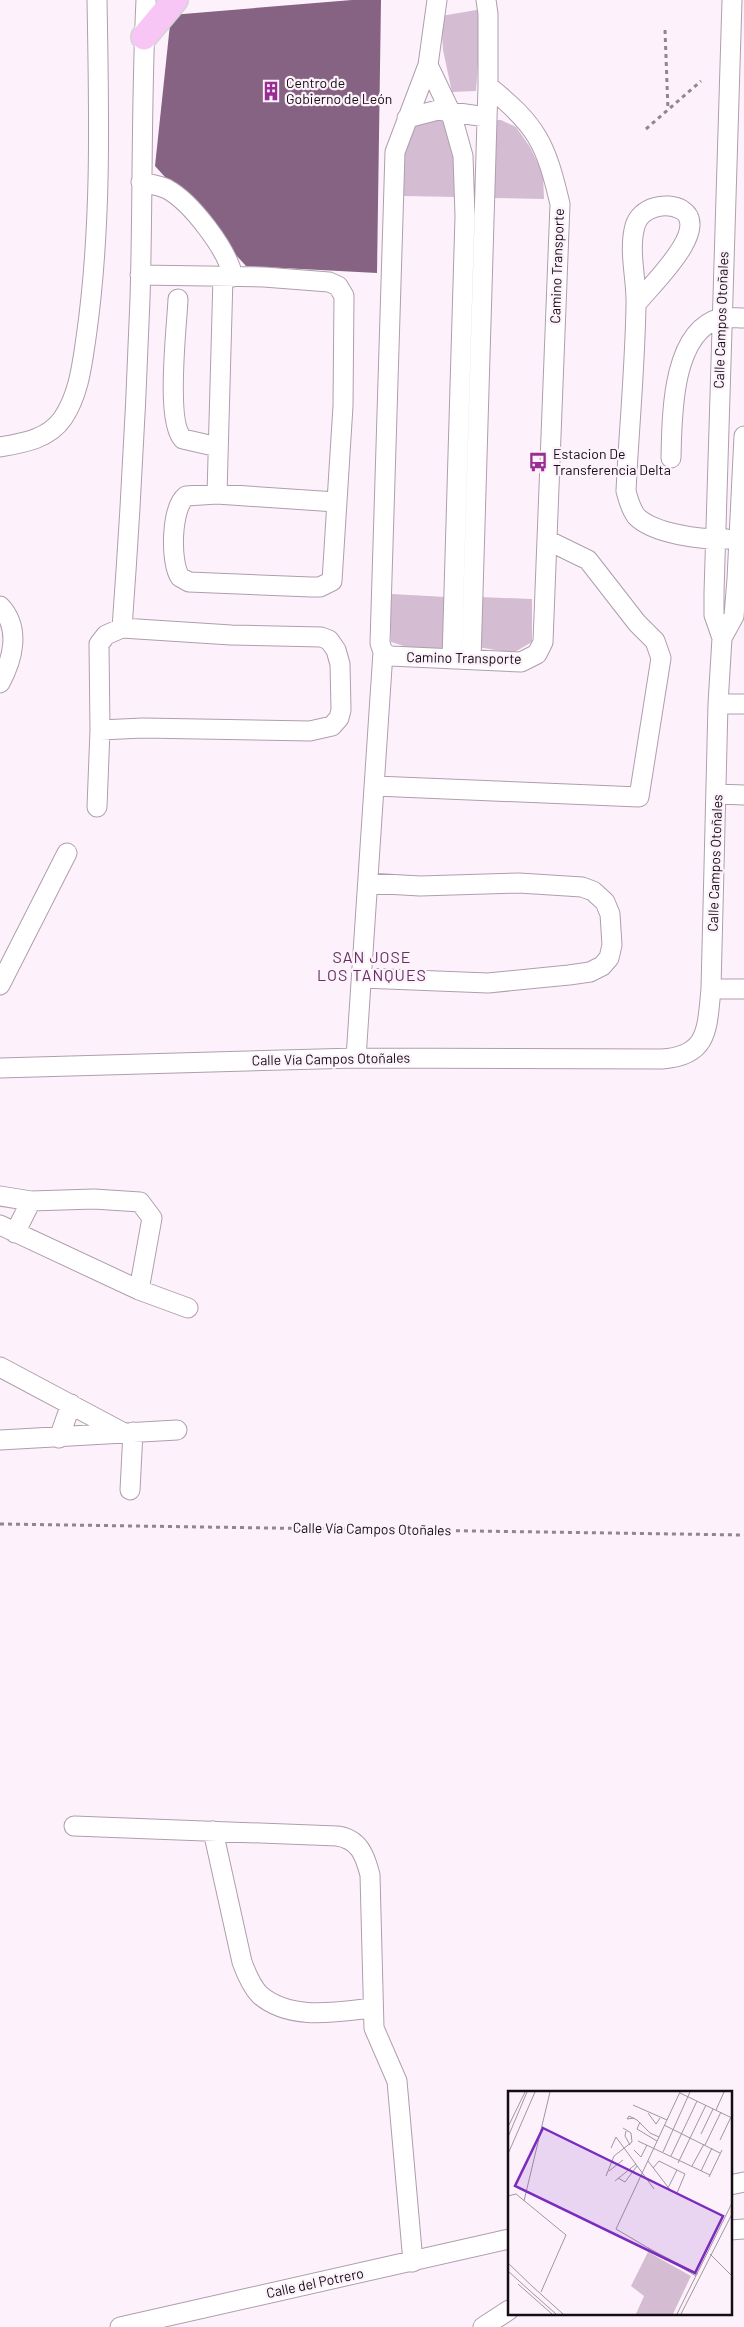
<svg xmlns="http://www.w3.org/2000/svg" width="744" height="2327" font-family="Barlow,sans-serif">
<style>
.green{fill:#d4bdd2}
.building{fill:#866383}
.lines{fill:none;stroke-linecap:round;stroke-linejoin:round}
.minor-casing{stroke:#af9ead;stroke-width:21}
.major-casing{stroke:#d5d4d5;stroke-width:28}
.path{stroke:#90878e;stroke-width:3;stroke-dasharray:4 4;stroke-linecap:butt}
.minor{stroke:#fff;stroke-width:19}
.major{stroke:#f8c6f4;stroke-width:25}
.labels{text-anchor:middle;stroke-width:4.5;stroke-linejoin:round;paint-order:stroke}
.poi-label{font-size:14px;fill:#140e13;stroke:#fdf2fb;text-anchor:start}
.street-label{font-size:14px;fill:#140e13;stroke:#fdf2fb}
.quarter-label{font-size:16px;letter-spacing:1px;fill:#633060;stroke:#fdf2fb}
.inset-road{fill:none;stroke:#a0979e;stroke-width:1}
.view{fill:#7b2cbf;fill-opacity:0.15;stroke:#7b2cbf;stroke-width:2.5}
.inset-edge{fill:none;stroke:#140e13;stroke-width:2.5}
</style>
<rect width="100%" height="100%" fill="#fdf2fb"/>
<path class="green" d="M482 9 476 91 452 92 443 50 441 16Z
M448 114 459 157 458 197 401 196C402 172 399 137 421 121 427 117 440 116 448 114Z
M493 120H501L516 127 530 147 543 174 544 199 491 198Z
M392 594 446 597 442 648C427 656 406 646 391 642L390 602Z
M480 597 532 599V642L513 653 478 647Z"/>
<path class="building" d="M352 0H381L377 273 246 266 155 166 171 15Z"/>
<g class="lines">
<defs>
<path id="minor" d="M437 0 428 65 395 152 380 643 383 652 390 656 521 662 537 654 543 642 560 204C546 144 537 125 488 86V14L486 0
M428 65 451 113 463 156 465 216 452 659
M407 118 438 110 486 117
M141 182C149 184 159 185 167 189 191 202 228 250 233 277
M140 275 264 277 329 282 338 286 344 296 343 406 332 581 320 587H311L189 582 180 577C170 562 171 508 186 496L217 494 336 502
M178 299C177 326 165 422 183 439L218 447
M637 303C649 287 712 229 682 210 667 201 640 207 635 226 628 251 637 280 636 305 635 367 629 429 626 491 628 499 631 509 636 516 653 534 703 540 727 539
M0 447C23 443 49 439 63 418 79 394 82 365 86 338 102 227 99 111 97 0
M671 458C672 418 671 331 721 318 728 317 737 318 744 318
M217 494 223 277
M0 606C21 628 13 659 0 683
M122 628C130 519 136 409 140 299 143 199 141 100 146 0
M722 638 714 615V593L732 0
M471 660 488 86
M718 704H744
M375 786 639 797 661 658 655 641 637 623 588 560 547 540
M717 794 744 795
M97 807 100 730 99 644 106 635 122 628 231 635 321 637 329 640 336 650 340 664 341 710 339 718 332 726 310 731 143 728 100 730
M362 978 488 983 569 975 590 972 602 966 609 958 612 945 610 914 605 902 593 891 582 887 519 883 420 886 368 883
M0 985 67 853
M711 989H744
M356 1058 383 652
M0 1068 356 1058 662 1059C709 1056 707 1028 711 989L718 704 722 638 734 616 737 579 744 436
M0 1196 31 1201 94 1199 140 1202 152 1218 139 1290
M0 1225 139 1290 188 1308
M15 1233 31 1201
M0 1367 122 1432
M59 1438 71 1404
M0 1440 177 1430
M130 1490 133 1432
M74 1826 337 1836C359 1839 365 1855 370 1875L374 2028 397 2081 413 2262
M213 1831 242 1962C246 1973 251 1986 260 1995 290 2021 336 2012 372 2008
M730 2185 744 2182
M730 2230 744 2229
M120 2327 509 2239
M483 2327 509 2310"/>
<path id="major" d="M144 37 175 0"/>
</defs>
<use href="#minor" class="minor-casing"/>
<use href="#major" class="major-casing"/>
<path class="path" d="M665 30 668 110
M646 129 701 81
M0 1524 744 1535"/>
<use href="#minor" class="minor"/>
<use href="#major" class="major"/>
</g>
<defs>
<symbol id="building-bare" viewBox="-9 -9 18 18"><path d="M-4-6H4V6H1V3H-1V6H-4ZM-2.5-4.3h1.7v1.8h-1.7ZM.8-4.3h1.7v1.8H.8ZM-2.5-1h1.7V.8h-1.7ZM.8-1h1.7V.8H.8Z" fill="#972f93" stroke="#fdf2fb" stroke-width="2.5" paint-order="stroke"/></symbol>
<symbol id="bus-bare" viewBox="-9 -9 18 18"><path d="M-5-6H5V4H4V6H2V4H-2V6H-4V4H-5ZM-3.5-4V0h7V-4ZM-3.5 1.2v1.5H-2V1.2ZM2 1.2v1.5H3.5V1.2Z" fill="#972f93" stroke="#fdf2fb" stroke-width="2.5" paint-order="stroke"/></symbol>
</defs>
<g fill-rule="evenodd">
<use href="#building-bare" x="257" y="77" width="28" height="28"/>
<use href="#bus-bare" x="524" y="448" width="28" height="28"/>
</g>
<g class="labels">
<g class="poi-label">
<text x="286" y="88">Centro de<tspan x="286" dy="16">Gobierno de León</tspan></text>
<text x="553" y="459">Estacion De<tspan x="553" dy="16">Transferencia Delta</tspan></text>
</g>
<g class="street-label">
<text transform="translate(557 266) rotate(-88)" y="5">Camino Transporte</text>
<text transform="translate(721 320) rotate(-88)" y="5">Calle Campos Otoñales</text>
<text transform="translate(464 658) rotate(1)" y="5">Camino Transporte</text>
<text transform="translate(715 863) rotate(-88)" y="5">Calle Campos Otoñales</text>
<text transform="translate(331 1059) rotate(-1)" y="5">Calle Vía Campos Otoñales</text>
<text transform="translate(372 1529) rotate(1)" y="5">Calle Vía Campos Otoñales</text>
<text transform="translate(315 2283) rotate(-12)" y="5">Calle del Potrero</text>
</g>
<g class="quarter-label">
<text x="372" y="963">SAN JOSE<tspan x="372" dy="18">LOS TANQUES</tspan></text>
</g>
</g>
<g transform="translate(508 2091)">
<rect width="224" height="224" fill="#fdf2fb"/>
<path d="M140 161 183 185 165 223H128L136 205 123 195Z" fill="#d4bdd2"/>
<path class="inset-road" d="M172 1 108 138 188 185M172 2 224 27M125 14 159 29M208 19 216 1M140 22 148 33 152 27M126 27 119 28 121 25 129 29 142 42 151 46M132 31 129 38 149 50M156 34 212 62M0 36 17 1M118 40 117 45 122 54M193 43 205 18M0 46 19 1M212 49 223 26M130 50 202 84M197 54 213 21M103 57 108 46 146 98M126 59 133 66 139 54M155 61 182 1M0 63 27 1M163 65 189 10M140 70 163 100 169 102 177 83 151 70 145 77M170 72 198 14M184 75 196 53M101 80 115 69M193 80 204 57M98 85 106 65 124 51 123 42 115 37M201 86 214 59M110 87 117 91 129 75M107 90 128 73M160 97 169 79M0 105 8 103 58 144 33 201M16 110 42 1M140 157 190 183M202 163 224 185M0 172 25 196M0 180 21 199M10 193 44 223M25 196 55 223M21 199 48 223M169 223 224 112M173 223 224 123"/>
<path class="view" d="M35 37 215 125 187 182 7 95Z"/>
<rect width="224" height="224" class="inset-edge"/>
</g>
</svg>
